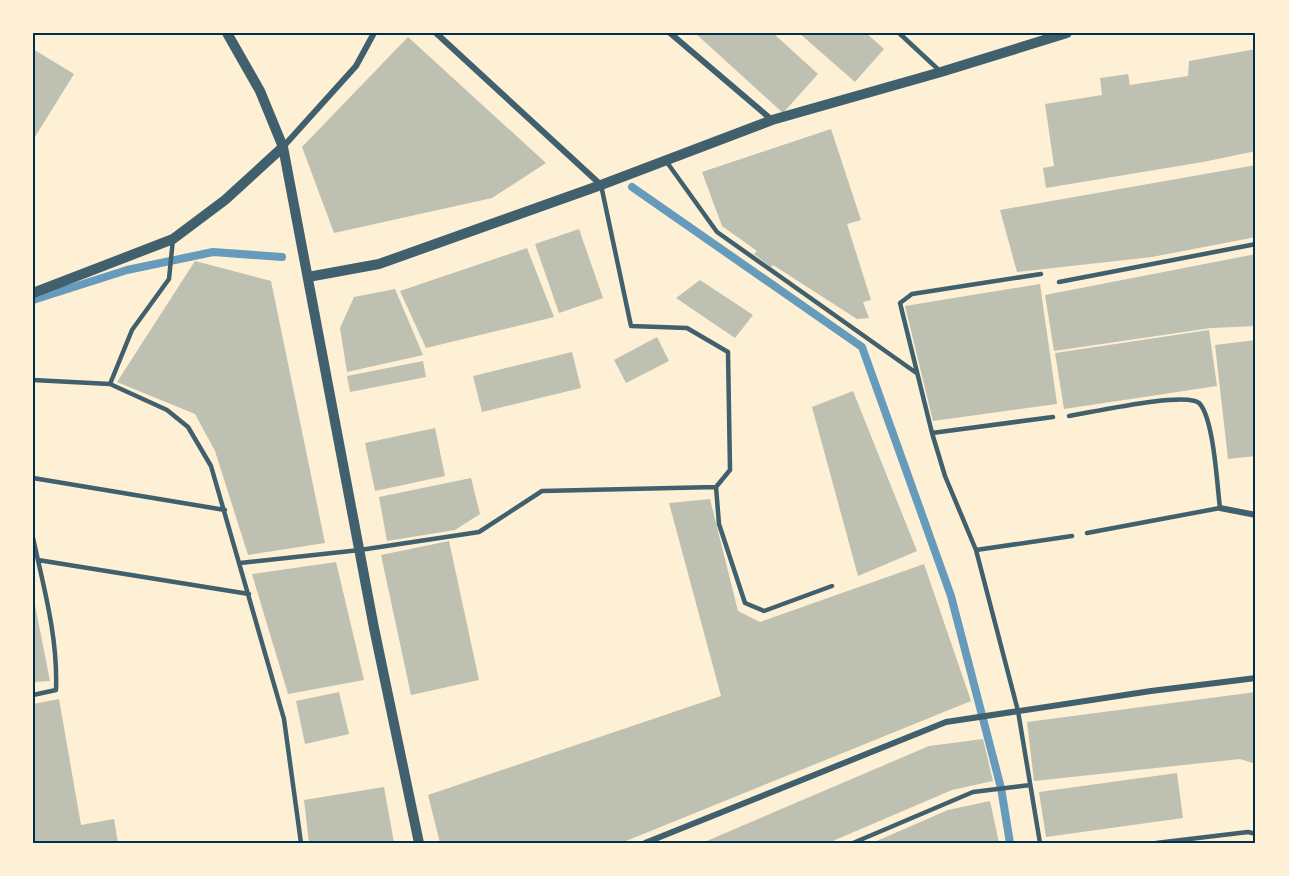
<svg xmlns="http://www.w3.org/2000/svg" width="1289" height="876" font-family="Inter,sans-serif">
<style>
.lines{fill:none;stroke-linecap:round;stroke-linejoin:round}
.stream{stroke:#669bbc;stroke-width:8}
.building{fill:#bec0b2}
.service{stroke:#3f606c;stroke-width:4.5}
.minor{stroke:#3f606c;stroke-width:6}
.tertiary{stroke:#3f606c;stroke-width:10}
.neatline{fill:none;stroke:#003049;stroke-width:2}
</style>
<rect width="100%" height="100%" fill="#fdf0d5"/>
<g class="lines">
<path class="stream" d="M632 187 862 347 951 596 1001 788 1010 843
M33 300 127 270 213 252 282 257"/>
</g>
<path class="building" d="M695 33H773L818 74 783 113Z
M799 33H866L884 49 855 82Z
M408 37 546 163 492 198 334 233 302 147Z
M33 49 74 74 33 140Z
M1256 49V151L1203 162 1046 188 1043 168 1054 166 1045 104 1102 95 1100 78 1128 74 1130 85 1188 76 1189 61Z
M831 129 861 220 847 224 871 300 863 302 869 318 857 319 773 265 771 267 754 254 757 251 722 226 702 172Z
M1256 165V237L1152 257 1017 272 1000 210Z
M579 229 603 298 559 313 535 244Z
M527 248 554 317 426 348 400 291Z
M1256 254V326L1211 328 1054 351 1045 295Z
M195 261 271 281 325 543 248 555 215 451 195 414 117 382Z
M700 280 753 315 735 338 676 298Z
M1040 284 1057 404 933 421 905 306Z
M395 289 423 355 347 372 340 328 354 297Z
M1209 330 1217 386 1064 409 1055 353Z
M657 337 669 361 626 383 614 360Z
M1256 340V456L1228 459 1215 345Z
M572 352 581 388 482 412 473 376Z
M423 361 426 377 350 392 347 376Z
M853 391 917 551 858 576 812 407Z
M435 428 445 476 375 491 365 443Z
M471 478 480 514 455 530 387 541 379 497Z
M710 499 738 611 760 622 924 564 971 701 621 843H440L428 795 721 696 669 503Z
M449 541 479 680 411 695 381 555Z
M336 562 364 680 288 694 252 574Z
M33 600H34L50 681 33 682Z
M339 692 349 734 305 744 296 701Z
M1256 692V764L1240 759 1034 781 1027 722Z
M59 699 81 825 114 819 118 843H33V704Z
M983 739 993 781 952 790 828 843H702L929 746Z
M1177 773 1183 818 1046 837 1039 792Z
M384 787 394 843H309L304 800Z
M990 801 999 843H872L948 810Z"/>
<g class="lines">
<path class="service" d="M899 33 941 72
M666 161 717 232 915 372
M173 239 169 279 132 330 110 384 167 410 188 427 211 466 284 719 301 843
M1059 282 1256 244
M33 380 110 384
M1069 416C1089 413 1189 390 1200 404 1214 421 1217 485 1220 508L1087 533
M932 433 1053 417
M33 478 225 510
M716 487 719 524 745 603 764 611 832 586
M33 538C44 588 58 638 56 690L33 695
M976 550 1072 536
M38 560 249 594
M240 563 360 550 479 532 542 491 716 487 730 470 728 352 687 328 631 326 601 185
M853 843 973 792 1030 785
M1040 843 1018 711 976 550 945 476 932 433 900 303 912 294 1041 274
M1156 843 1248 832 1256 834"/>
<path class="minor" d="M436 33 601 185
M670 33 772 120
M283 147 356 66 374 33
M1220 508 1256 515
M645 843 946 722 1151 691 1256 678"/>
<path class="tertiary" d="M227 33 260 91 283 147 374 628 419 843
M308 277 379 264 601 185 772 120 941 72 1067 33
M33 293 173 239 225 200 283 147"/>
</g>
<rect width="1289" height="876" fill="none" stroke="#fdf0d5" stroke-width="69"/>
<rect x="34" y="34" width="1220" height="808" class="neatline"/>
</svg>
